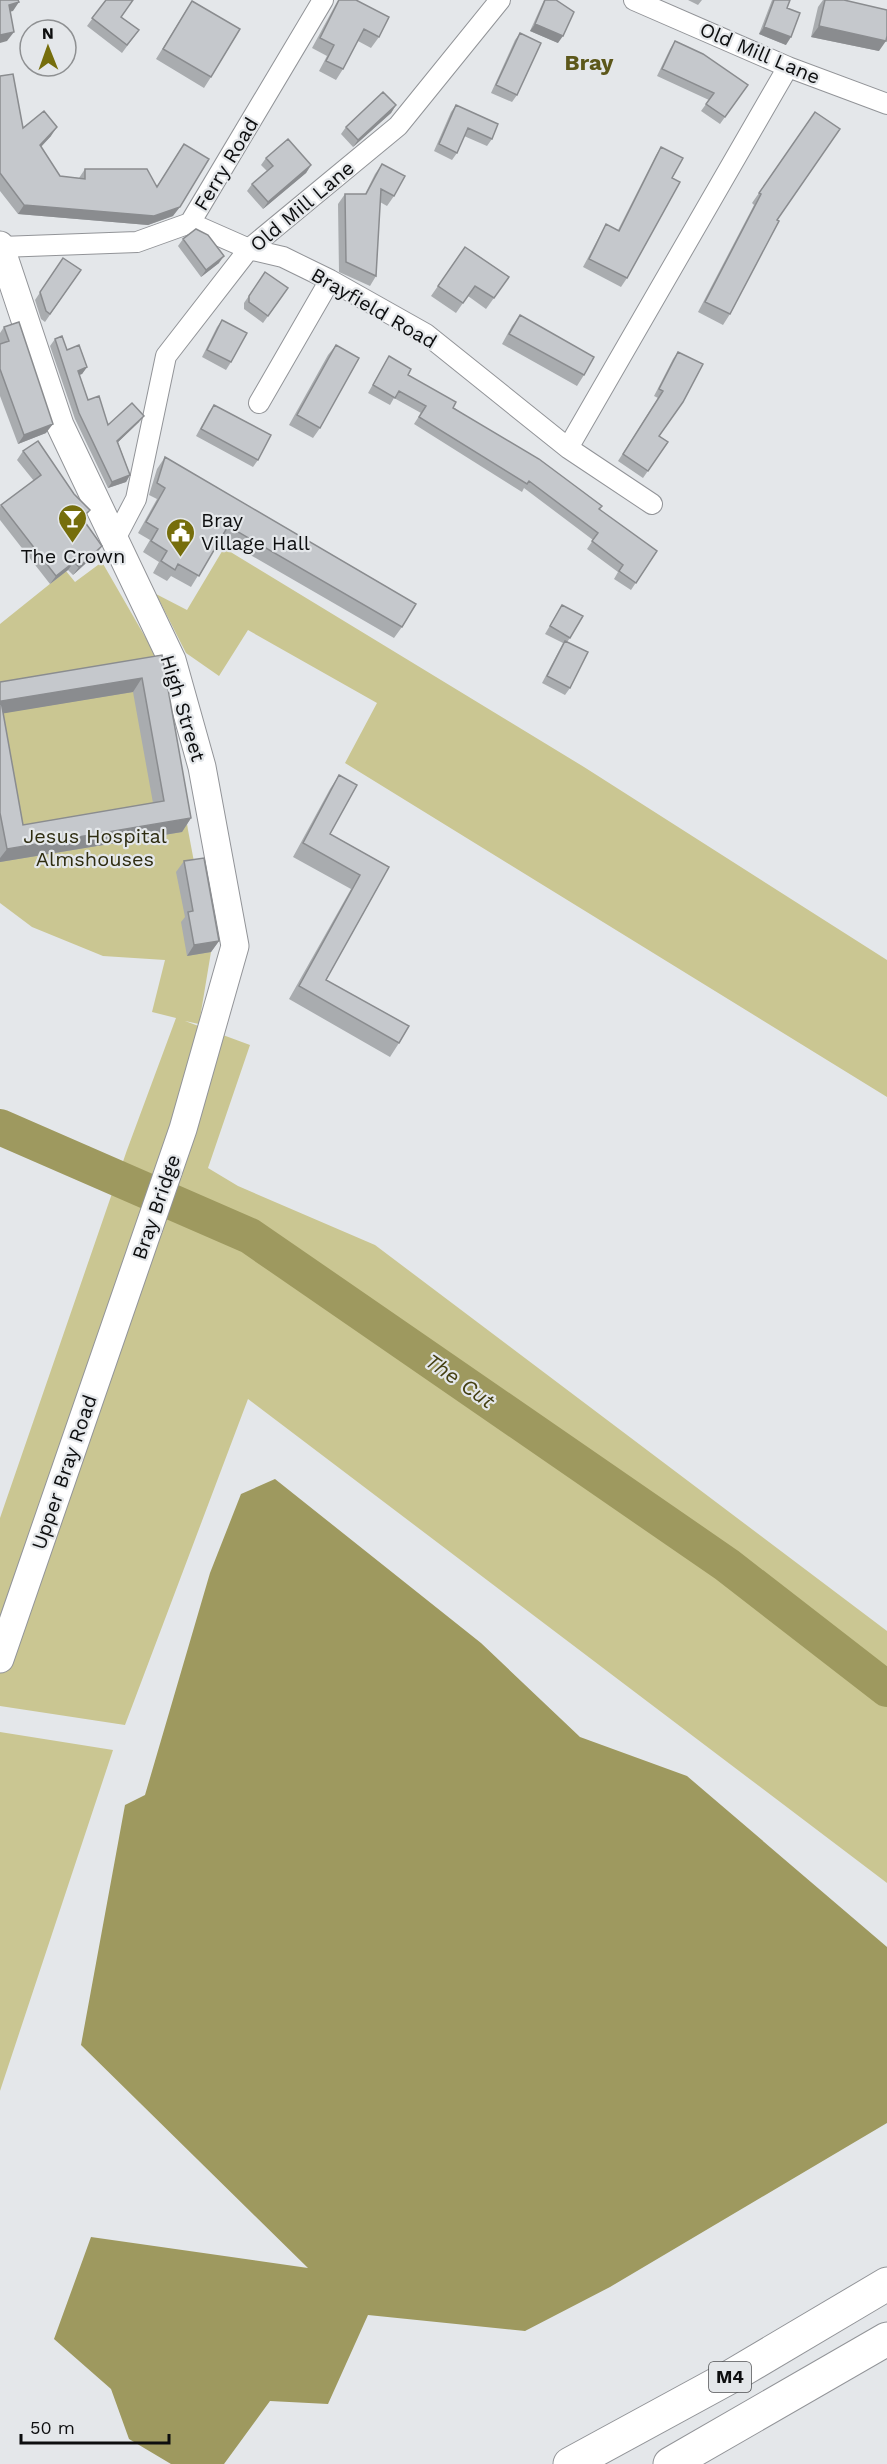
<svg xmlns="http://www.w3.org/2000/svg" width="887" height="2464" font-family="'Work Sans',sans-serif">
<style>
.green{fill:#cac692}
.water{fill:#9e995f}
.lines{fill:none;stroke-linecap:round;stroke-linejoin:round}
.river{stroke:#9e995f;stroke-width:36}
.minor-casing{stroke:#929498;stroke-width:22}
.secondary-casing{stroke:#929498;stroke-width:29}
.motorway-casing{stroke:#929498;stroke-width:35}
.minor{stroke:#fff;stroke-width:20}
.secondary{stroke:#fff;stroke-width:27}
.motorway{stroke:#fff;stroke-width:33}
.wall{fill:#a9acaf;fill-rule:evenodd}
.shaded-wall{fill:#8a8c8f}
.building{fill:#c5c8cc;stroke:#8a8c8f;stroke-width:1.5;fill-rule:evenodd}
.labels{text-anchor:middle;stroke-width:4.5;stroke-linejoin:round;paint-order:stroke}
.shield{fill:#e4e7ea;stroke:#4e4f51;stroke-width:1.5}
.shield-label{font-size:18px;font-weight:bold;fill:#0d0e0f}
.street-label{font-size:20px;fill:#0d0e0f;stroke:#e4e7ea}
.poi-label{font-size:20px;fill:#0d0e0f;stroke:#e4e7ea;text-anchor:start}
.park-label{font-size:20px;fill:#2e2c10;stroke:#e4e7ea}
.water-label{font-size:21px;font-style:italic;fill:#443f11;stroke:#e4e7ea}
.quarter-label{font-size:22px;font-weight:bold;fill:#5c571a;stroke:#e4e7ea}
</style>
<rect width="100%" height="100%" fill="#e4e7ea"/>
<path class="green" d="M224 548 584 767 887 960V1097L345 763 377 703 248 630 219 676 186 653 156 594 187 610Z
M102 562 163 668 188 830 211 952 199 1024 185 1021 250 1045 208 1168 238 1186 375 1245 887 1631V1883L248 1399 125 1725 0 1706V1518L127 1150 176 1018 152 1012 165 960 103 956 32 927 0 903V624L66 571 75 582Z
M0 1732 113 1750 0 2091Z"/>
<path class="water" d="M275 1479 481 1643 580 1737 687 1776 887 1947V2123L610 2287 525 2331 368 2315 328 2404 270 2401 224 2464H171L129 2439 111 2389 54 2339 91 2237 308 2268 81 2045 125 1805 145 1795 210 1573 241 1494Z"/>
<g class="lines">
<path class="river" d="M0 1127 250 1236 727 1565 887 1689"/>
<defs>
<path id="minor" d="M634 0 788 67 887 104
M190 223 249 249 283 257 330 280 426 334 568 448 652 504
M1 247 137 242 190 223 323 0
M259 403 330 280
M568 448 788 67
M115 539 136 499 166 356 249 249 398 126 500 0"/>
<path id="secondary" d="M0 245 60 425 172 660 202 767 235 946 183 1129 0 1659"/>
<path id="motorway" d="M570 2464 730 2377 887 2284
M670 2464 887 2339"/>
</defs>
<use href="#minor" class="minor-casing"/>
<use href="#secondary" class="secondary-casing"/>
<use href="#motorway" class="motorway-casing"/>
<use href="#minor" class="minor"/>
<use href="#secondary" class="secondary"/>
<use href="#motorway" class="motorway"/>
</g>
<path class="wall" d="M106 0 121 17 139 30 122 53 87 26Z
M338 0H356L379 37 371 48 358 41 343 69 336 80 319 71 327 56 312 48Z
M544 0H556L558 43 530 31Z
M688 0H702L698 5Z
M772 0H790L787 8 786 45 759 34Z
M823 0H844L879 51 811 37 818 7Z
M192 1 211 77 204 88 156 59Z
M520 33 517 95 512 102 491 93 515 40Z
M675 41 748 85 720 124 701 111 709 100 657 76 670 49Z
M0 76 23 128 51 136 41 147 60 176 79 178 85 169 157 186 184 144 173 216 148 225 18 214 0 191Z
M396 105 391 113 353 147 341 134 346 127Z
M456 105 492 139 487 146 464 136 457 153 452 160 434 151 451 112Z
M815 112 777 220 730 314 723 325 698 312 754 205 752 203Z
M661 147 672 178 627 278 621 287 583 267 601 233 606 224 618 230 656 155Z
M266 158 311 165 306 173 263 209 247 191 252 184 267 171 261 165Z
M382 164 394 196 387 206 380 202 376 276 370 286 339 272 338 204 345 194H365L375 174Z
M183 239 219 263 201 277 178 246Z
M465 247 509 277 486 309 468 296 456 313 431 296Z
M63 258 81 270 45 322 41 319 35 300Z
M265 272 288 288 263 323 244 309V303Z
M520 315 584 375 577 386 502 344 512 326Z
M222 320 231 362 226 370 202 357 217 327Z
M4 327 46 433 18 444 0 396V333Z
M55 339 87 367 82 374 79 375 88 400 108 425 139 422 118 442 130 475 126 482 108 488 75 419 50 346Z
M336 345 320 428 313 438 289 425 328 355Z
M678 352 659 436 668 442 643 478 618 461 658 398 654 396 673 359Z
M389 356 408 375 657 551 631 590 614 579 618 572 587 549 593 540 524 488 522 492 414 424 421 413 394 398 390 405 368 393Z
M214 405 258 460 253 467 196 436 209 412Z
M23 451 84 519 83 520 96 554 73 575 68 570 50 584 0 520V507L1 505 34 481 17 460Z
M165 457 402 627 394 638 221 538 191 587 171 576 167 581 153 573 159 562 143 552 150 540 138 533 157 499 149 495 157 469Z
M562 605 570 638 567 642 570 688 565 695 542 683 563 643 545 634Z
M162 655 191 818 182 832 0 862V682ZM133 692 153 803 23 825 3 713Z
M339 775 330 834 389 867 326 980 399 1043 390 1057 289 999 351 889 293 857 330 789Z
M184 861 219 941 211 952 187 956 181 922 185 917 176 872Z"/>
<path class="shaded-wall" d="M19 2 13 11 2 14 9 5Z
M535 24 563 36 558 43 530 31Z
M819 26 886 41 879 51 811 37Z
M764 27 791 37 786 45 759 34Z
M14 32 7 41 0 43V35Z
M396 105 391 113 353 147 358 140Z
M57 127 51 136 34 154 40 145Z
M311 165 306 173 263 209 268 202Z
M24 205 180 207 173 216 148 225 18 214Z
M224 256 219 263 201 277 206 270Z
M87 367 82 374 73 377 78 371Z
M144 416 139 422 113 447 117 441Z
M53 424 46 433 18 444 24 435Z
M130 475 126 482 108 488 112 482Z
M102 546 96 554 73 575 79 567Z
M74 562 68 570 50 584 56 576Z
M142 678 133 692 0 714 1 701Z
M191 818 182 832 0 862V858L7 849Z
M219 941 211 952 187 956 194 945Z"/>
<path class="building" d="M0 0H18L19 2 9 5 14 32 0 35Z
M106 0H133L121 17 139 30 127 45 92 18Z
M339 0H356L389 17 379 37 364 29 343 69 326 61 334 45 320 38Z
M545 0H556L574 12 563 36 535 24Z
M774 0H790L787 8 800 13 791 37 764 27Z
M825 0H844L887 10V36L886 41 819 26Z
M192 1 240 29 211 77 163 49Z
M520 33 541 43 517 95 496 85Z
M675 41 703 54 748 85 725 117 706 104 714 93 662 69Z
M13 74 23 128 44 111 57 127 40 145 60 176 85 179V169H147L157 187 184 144 209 159 180 207 154 216 24 205 0 173V76Z
M383 92 396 105 358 140 346 127Z
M456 105 498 124 492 139 468 128 457 153 439 144Z
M815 112 840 129 777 220 779 221 730 314 705 302 761 194 759 193Z
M288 139 311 165 268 202 252 184 273 166 266 158Z
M661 147 683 158 672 178 680 182 627 278 589 259 606 224 619 231Z
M382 164 405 176 394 196 381 189 376 276 346 262 345 194H366Z
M196 229 208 235 224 256 206 270 183 239Z
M465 247 509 277 494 298 475 286 463 303 438 286Z
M63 258 81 270 50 314 46 311 40 292Z
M265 272 288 288 268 316 249 302V296Z
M520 315 594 357 584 375 509 334Z
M222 320 247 333 231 362 207 350Z
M19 322 53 424 24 435 0 369V344L9 341 4 327Z
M62 336 67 350 79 345 87 367 78 371 88 400 99 396 108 425 132 403 144 416 117 441 130 475 112 482 79 413 55 339Z
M336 345 359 358 320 428 297 415Z
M678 352 703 364 683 402 659 436 668 442 648 471 623 454 663 391 659 389Z
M389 356 411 369 408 375 456 402 453 408 539 459 602 506 599 509 657 551 636 583 619 571 623 565 592 541 598 533 529 481 527 484 419 417 426 406 399 391 395 398 373 385Z
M214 405 271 435 258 460 201 429Z
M38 441 74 494 90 510 82 518 102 546 79 567 74 562 56 576 1 505 41 475 23 451Z
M165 457 416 604 402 627 228 526 199 576 178 564 175 570 161 561 167 551 151 541 158 529 146 522 165 488 157 483Z
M562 605 583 616 570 638 550 626Z
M565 641 588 652 570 688 547 676Z
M162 655 191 818 7 849 0 813V682ZM142 678 164 801 23 825 1 701Z
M339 775 357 785 330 834 389 867 326 980 409 1026 399 1043 299 986 360 875 303 843Z
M204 858 219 941 194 945 188 912 193 911 184 861Z"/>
<defs>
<symbol id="bar-pin" viewBox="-11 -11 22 30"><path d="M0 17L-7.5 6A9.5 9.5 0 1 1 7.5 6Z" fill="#766e0c" stroke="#e4e7ea"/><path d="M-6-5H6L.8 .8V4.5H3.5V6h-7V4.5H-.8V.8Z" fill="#fff"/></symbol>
<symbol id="civic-pin" viewBox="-11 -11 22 30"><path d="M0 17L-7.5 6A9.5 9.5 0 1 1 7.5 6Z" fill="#766e0c" stroke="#e4e7ea"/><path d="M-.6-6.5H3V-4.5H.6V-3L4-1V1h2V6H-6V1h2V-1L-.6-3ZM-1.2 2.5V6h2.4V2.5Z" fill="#fff"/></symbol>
</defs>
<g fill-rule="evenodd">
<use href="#bar-pin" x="56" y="502" width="33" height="45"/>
<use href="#civic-pin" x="164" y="516" width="33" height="45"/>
</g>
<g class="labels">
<rect class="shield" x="709" y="2362" width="42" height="30" rx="4.5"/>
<g class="shield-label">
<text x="730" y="2383">M4</text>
</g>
<g class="street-label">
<text transform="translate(760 53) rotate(23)" y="7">Old Mill Lane</text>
<text transform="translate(226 164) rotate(-59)" y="7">Ferry Road</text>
<text transform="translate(302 206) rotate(-40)" y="7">Old Mill Lane</text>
<text transform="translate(374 308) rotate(30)" y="7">Brayfield Road</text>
<text transform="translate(183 708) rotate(73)" y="7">High Street</text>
<text transform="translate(156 1207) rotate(-71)" y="7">Bray Bridge</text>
<text transform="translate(64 1472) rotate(-71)" y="7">Upper Bray Road</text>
</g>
<g class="poi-label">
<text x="201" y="527">Bray<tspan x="201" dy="23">Village Hall</tspan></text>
<text x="73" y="563" text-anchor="middle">The Crown</text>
</g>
<g class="park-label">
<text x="95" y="843">Jesus Hospital<tspan x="95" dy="23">Almshouses</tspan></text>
</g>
<g class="water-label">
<text transform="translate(460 1381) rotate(35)" y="7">The Cut</text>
</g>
<g class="quarter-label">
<text x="589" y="70">Bray</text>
</g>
</g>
<g transform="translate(48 48) rotate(359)"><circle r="28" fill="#e4e7ea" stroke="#8e9092" stroke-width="1.5"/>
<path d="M0-4.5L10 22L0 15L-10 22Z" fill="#766e0c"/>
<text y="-9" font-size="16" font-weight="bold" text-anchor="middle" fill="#0d0e0f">N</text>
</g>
<path d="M21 2434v9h148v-9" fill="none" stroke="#0d0e0f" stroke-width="3"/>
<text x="30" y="2434" font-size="18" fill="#0d0e0f" stroke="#e4e7ea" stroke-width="4.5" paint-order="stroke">50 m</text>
</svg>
